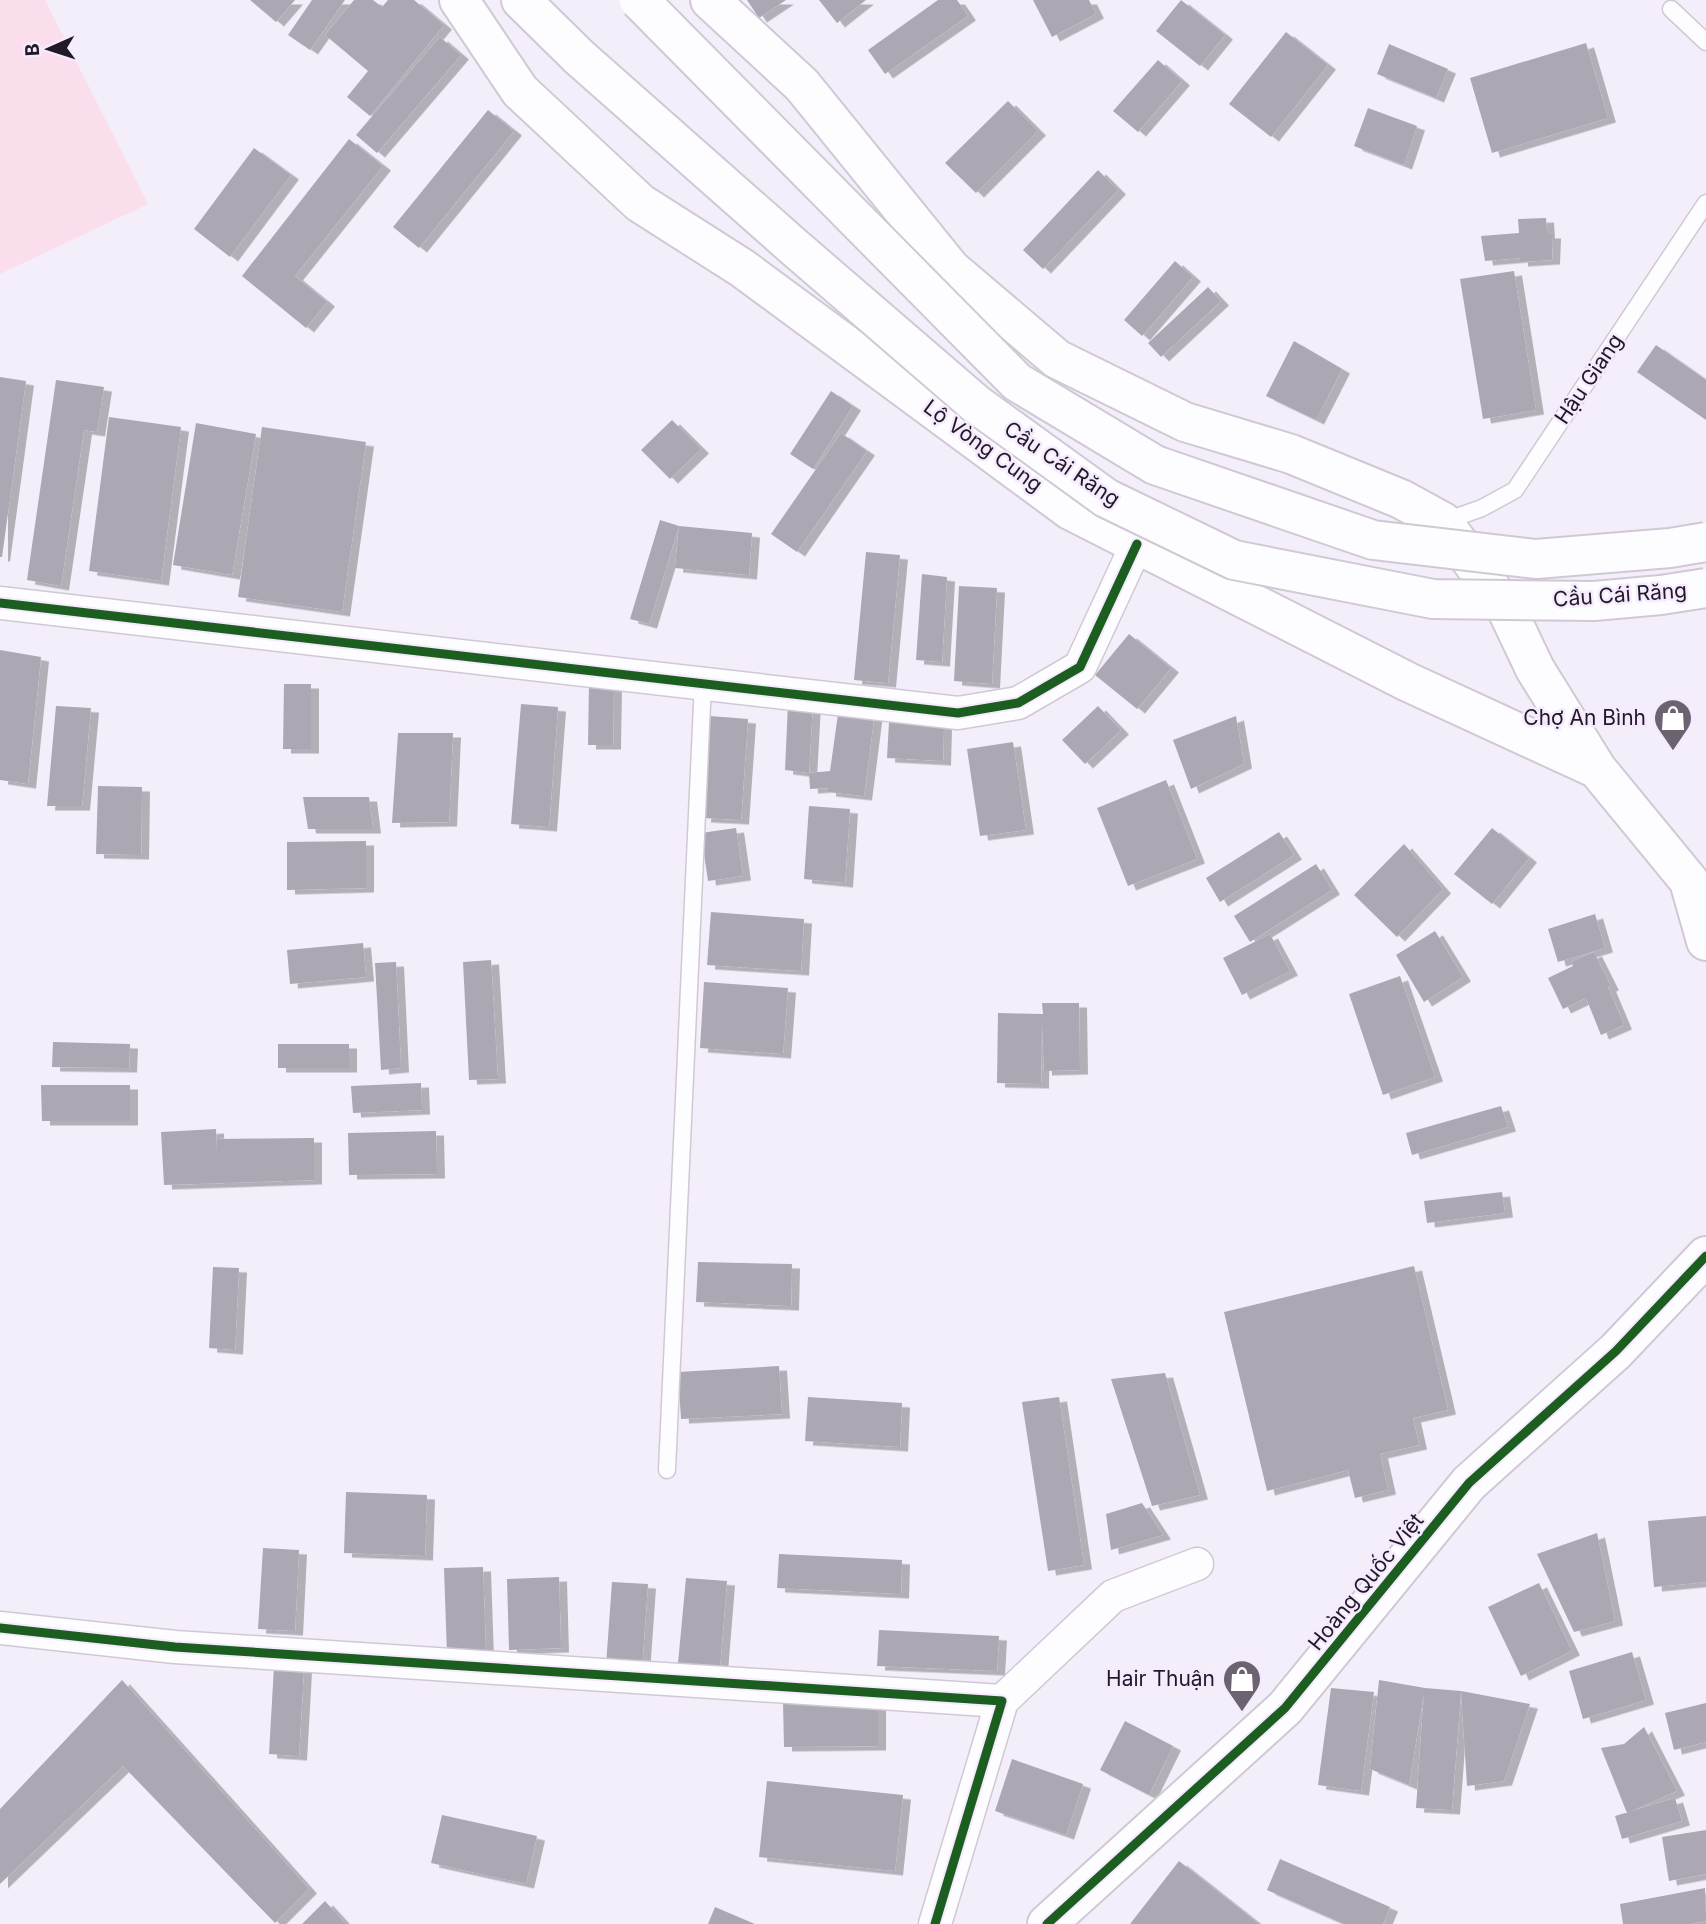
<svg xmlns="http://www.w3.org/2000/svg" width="1706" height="1924" font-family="Inter,sans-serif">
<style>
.green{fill:#fadeec}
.building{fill:#aba8b4;filter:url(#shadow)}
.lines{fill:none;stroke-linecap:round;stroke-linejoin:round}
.service-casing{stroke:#d0c9d5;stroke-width:19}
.minor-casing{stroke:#d0c9d5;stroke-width:35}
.tertiary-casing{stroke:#d0c9d5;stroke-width:42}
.secondary-casing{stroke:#d0c9d5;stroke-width:42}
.trunk-casing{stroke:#d0c9d5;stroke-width:42}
.service{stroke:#fdfcfe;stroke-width:16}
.minor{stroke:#fdfcfe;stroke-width:32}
.tertiary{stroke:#fdfcfe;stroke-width:38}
.secondary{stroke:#fdfcfe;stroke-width:38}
.trunk{stroke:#fdfcfe;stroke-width:38}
.trunk-bridge-casing{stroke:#d0c9d5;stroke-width:42;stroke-linecap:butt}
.trunk-bridge{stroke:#fdfcfe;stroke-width:38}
.cycleway-casing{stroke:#f5eafe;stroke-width:13}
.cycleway{stroke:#1b5e20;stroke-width:9}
.labels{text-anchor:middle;stroke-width:5;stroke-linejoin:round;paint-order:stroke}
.street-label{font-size:21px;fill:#211a26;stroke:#f5eafe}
.poi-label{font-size:21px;fill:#211a26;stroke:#f5eafe;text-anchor:end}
</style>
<defs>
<filter id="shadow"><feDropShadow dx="8" dy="4.5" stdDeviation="0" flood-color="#0004"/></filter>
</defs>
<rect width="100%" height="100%" fill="#f4eefa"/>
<path class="green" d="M0 0H45L148 204 0 274Z"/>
<path class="building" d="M250 0H295L276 22Z
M312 0H345L310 50 288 35Z
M354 0H373L382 7 388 0H414L444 25 370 116 347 97 368 71 325 35Z
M747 0H786L759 18Z
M819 0H866L837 23Z
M938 0H957L968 16 885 74 868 50Z
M1033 0H1089L1096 14 1052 37Z
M1181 0 1225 35 1200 66 1156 31Z
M1286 32 1328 65 1271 137 1229 104Z
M440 37 461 55 377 153 356 135Z
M1586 43 1608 118 1492 153 1470 78Z
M1389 44 1448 69 1436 98 1377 74Z
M1158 60 1182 81 1138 132 1113 111Z
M1008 101 1038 131 976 193 945 163Z
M1368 108 1417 126 1404 165 1354 146Z
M488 110 514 131 419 248 393 227Z
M349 139 383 166 295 276 327 302 306 328 242 276Z
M254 148 291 175 230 257 194 229Z
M1098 170 1118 190 1043 269 1023 250Z
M1546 218 1547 234H1553L1552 260 1520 262V258L1485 261 1481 236 1519 233 1518 219Z
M1175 261 1193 277 1142 336 1124 320Z
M1514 271 1536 410 1483 419 1460 279Z
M1208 287 1221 301 1161 357 1148 343Z
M1294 341 1342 369 1316 420 1266 396Z
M1656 345 1706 380V420L1637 372Z
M0 377 26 381 2 557H0Z
M56 380 104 387 97 432 84 430 61 586 27 580Z
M831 391 853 406 813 469 790 454Z
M109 417 181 427 161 581 89 571Z
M672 420 701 449 670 479 641 450Z
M196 423 256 434 232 575 173 565Z
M262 427 366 442 342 612 238 597Z
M841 433 867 451 797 552 771 534Z
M660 520 679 526 649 624 630 619Z
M679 526 752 533 749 575 675 568Z
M866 552 900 555 888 683 854 680Z
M922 574 947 577 942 662 916 660Z
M959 586 997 588 992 684 954 681Z
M1129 634 1171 668 1137 709 1095 675Z
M0 650 41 657 28 784 0 780Z
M589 682H614L613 745H588Z
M284 684H311V749H283Z
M813 702 809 773 785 770 788 703Z
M521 704 558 707 549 827 511 824Z
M56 706 91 708 82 806H47Z
M1098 706 1121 730 1085 764 1062 740Z
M839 707 875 711 864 796 828 792V788L810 789 809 773 830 771Z
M710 716 748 719 741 820 703 818Z
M1236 716 1244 764 1191 789 1173 740Z
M889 722 944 724 943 761 887 758Z
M398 733H453L449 822 392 823Z
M1013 742 1026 830 980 836 967 749Z
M1166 780 1197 859 1128 886 1097 808Z
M98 786 142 787 141 855 96 854Z
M303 797H369L373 829H308Z
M809 806 850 809 845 883 804 879Z
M736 828 743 876 708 881 701 833Z
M1492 828 1529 858 1492 904 1454 874Z
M1279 832 1294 855 1220 902 1206 878Z
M366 841V888L287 890V842Z
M1404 844 1443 889 1397 937 1354 895Z
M1316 864 1332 890 1250 942 1234 916Z
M711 912 804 919 801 971 707 965Z
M1595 914 1605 948 1558 962 1548 929Z
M1435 931 1463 977 1424 1002 1396 955Z
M1270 934 1290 971 1242 995 1223 958Z
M363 943 366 977 290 984 287 950Z
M1594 952 1611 986 1608 987 1624 1025 1601 1035 1586 998 1563 1009 1548 978 1573 966 1571 962Z
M491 960 498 1079 469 1080 463 962Z
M396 962 401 1068 381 1070 375 963Z
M1400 976 1435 1077 1383 1095 1349 994Z
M704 982 788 988 783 1054 700 1048Z
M1042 1003H1079L1080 1070 1044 1071 1042 1022 1041 1084 997 1083 998 1013 1043 1014Z
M53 1042 130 1044 129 1068 52 1067Z
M278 1044H349V1068H278Z
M421 1083 422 1110 353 1113 351 1086Z
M41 1085H130V1121H42Z
M1501 1106 1508 1127 1412 1155 1406 1133Z
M216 1129 217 1154V1139L314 1138V1180L164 1185 161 1132Z
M436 1131 437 1174 349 1175 348 1133Z
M1502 1192 1505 1213 1427 1223 1424 1201Z
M698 1262 792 1264 791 1306 696 1302Z
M1414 1266 1448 1410 1413 1418 1419 1445 1380 1454 1388 1490 1355 1498 1348 1470 1267 1491 1224 1312Z
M213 1267 239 1268 235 1350 209 1348Z
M779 1366 782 1414 681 1419 678 1372Z
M1165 1373 1200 1495 1152 1506 1111 1379Z
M808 1397 902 1403 900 1447 805 1441Z
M1059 1397 1084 1565 1048 1571 1022 1402Z
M346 1492 427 1495 425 1556 344 1553Z
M1142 1503 1163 1535 1111 1550 1106 1514Z
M1706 1516V1582L1654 1587 1648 1521Z
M1597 1533 1615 1621 1574 1632 1537 1554Z
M263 1548 299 1550 295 1631 258 1629Z
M779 1554 902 1560 901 1594 777 1588Z
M483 1567 486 1654 447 1655 444 1568Z
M559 1577 561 1648 509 1650 507 1579Z
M686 1578 727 1581 720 1667 678 1663Z
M612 1582 648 1584 642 1668 606 1665Z
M1539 1583 1572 1651 1521 1676 1488 1607Z
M879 1630 999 1636 997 1671 877 1666Z
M1632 1652 1646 1700 1583 1719 1569 1671Z
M274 1666 304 1668 299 1756 269 1754Z
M122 1680 309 1889 275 1923 123 1766 0 1884V1809Z
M1379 1680 1425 1688 1461 1691 1452 1810 1416 1808 1424 1693 1409 1785 1370 1769Z
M1331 1688 1374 1692 1361 1791 1318 1785Z
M1461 1691 1530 1704 1504 1781 1467 1786Z
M878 1700V1746L784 1747 783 1702Z
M1706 1703V1742L1674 1750 1665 1713Z
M1125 1721 1173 1746 1149 1795 1100 1770Z
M1644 1727 1677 1791 1627 1813 1601 1748 1624 1744Z
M1012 1759 1083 1784 1066 1835 995 1811Z
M767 1781 903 1795 895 1871 759 1857Z
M1675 1798 1682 1821 1622 1839 1615 1816Z
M442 1815 537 1836 526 1884 431 1863Z
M1706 1830V1874L1669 1881 1662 1837Z
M1280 1859 1390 1907 1383 1924H1344L1267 1890Z
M1179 1861 1259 1924H1130Z
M1705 1888 1706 1921 1690 1924H1623L1620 1904Z
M325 1901 346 1924H302Z
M715 1907 755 1924H708Z"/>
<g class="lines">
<defs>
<path id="service" d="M1671 9 1706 42
M1443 522 1482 508 1515 490 1706 203
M667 1470 703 683"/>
<path id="minor" d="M0 603 958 713 1018 703 1080 667 1137 544
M0 1628 175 1647 1002 1701 935 1924
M1002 1701 1113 1596 1197 1564"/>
<path id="tertiary" d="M1047 1924 1285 1708 1469 1483 1616 1351 1706 1256"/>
<path id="secondary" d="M459 0 520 91 640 203 742 268 1070 510 1408 682 1597 769
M710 0 802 85 951 269 1057 359 1185 422 1291 454 1401 499 1443 522 1507 610 1535 669 1597 769 1689 881 1706 941"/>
<path id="trunk" d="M521 0 579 57"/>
</defs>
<use href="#service" class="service-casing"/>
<use href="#minor" class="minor-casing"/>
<use href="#tertiary" class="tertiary-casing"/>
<use href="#secondary" class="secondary-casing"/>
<use href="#trunk" class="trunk-casing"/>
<use href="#service" class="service"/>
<use href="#minor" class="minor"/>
<use href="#tertiary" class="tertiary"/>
<use href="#secondary" class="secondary"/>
<use href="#trunk" class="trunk"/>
<defs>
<path id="trunk-bridge" d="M639 0 1017 382 1155 465 1373 540 1536 559 1670 548 1706 542
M579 57 794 247 976 404 1106 498 1234 560 1433 599 1594 601 1661 595 1706 588"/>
</defs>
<use href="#trunk-bridge" class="trunk-bridge-casing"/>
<use href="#trunk-bridge" class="trunk-bridge"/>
<defs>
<path id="cycleway" d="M0 603 958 713 1018 703 1080 667 1137 544
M0 1628 175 1647 1002 1701 935 1924
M1047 1924 1285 1708 1469 1483 1616 1351 1706 1256"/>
</defs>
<use href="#cycleway" class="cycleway-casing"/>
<use href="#cycleway" class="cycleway"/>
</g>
<defs>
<symbol id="shop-pin" viewBox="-11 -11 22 30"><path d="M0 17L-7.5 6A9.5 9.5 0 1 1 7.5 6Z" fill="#6b6470" stroke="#f5eafe"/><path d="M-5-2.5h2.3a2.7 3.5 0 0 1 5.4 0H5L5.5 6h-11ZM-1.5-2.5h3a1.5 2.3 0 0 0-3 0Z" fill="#fff"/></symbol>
</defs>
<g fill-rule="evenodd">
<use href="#shop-pin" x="1651" y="696" width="44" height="60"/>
<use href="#shop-pin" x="1220" y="1657" width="44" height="60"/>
</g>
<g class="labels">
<g class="street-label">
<text transform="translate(1589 379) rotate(-56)" y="7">Hậu Giang</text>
<text transform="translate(983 446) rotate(36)" y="7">Lộ Vòng Cung</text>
<text transform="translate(1062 464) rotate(34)" y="7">Cầu Cái Răng</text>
<text transform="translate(1620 595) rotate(-4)" y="7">Cầu Cái Răng</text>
<text transform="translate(1366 1582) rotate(-51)" y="7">Hoàng Quốc Việt</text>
</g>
<g class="poi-label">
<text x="1646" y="725">Chợ An Bình</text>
<text x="1215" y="1686">Hair Thuận</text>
</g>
</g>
<g transform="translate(49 49) rotate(267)" stroke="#f5eafe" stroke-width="5" paint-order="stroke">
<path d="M0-5L12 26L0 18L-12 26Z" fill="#211a26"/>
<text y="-10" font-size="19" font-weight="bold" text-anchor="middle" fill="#211a26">B</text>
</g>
</svg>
